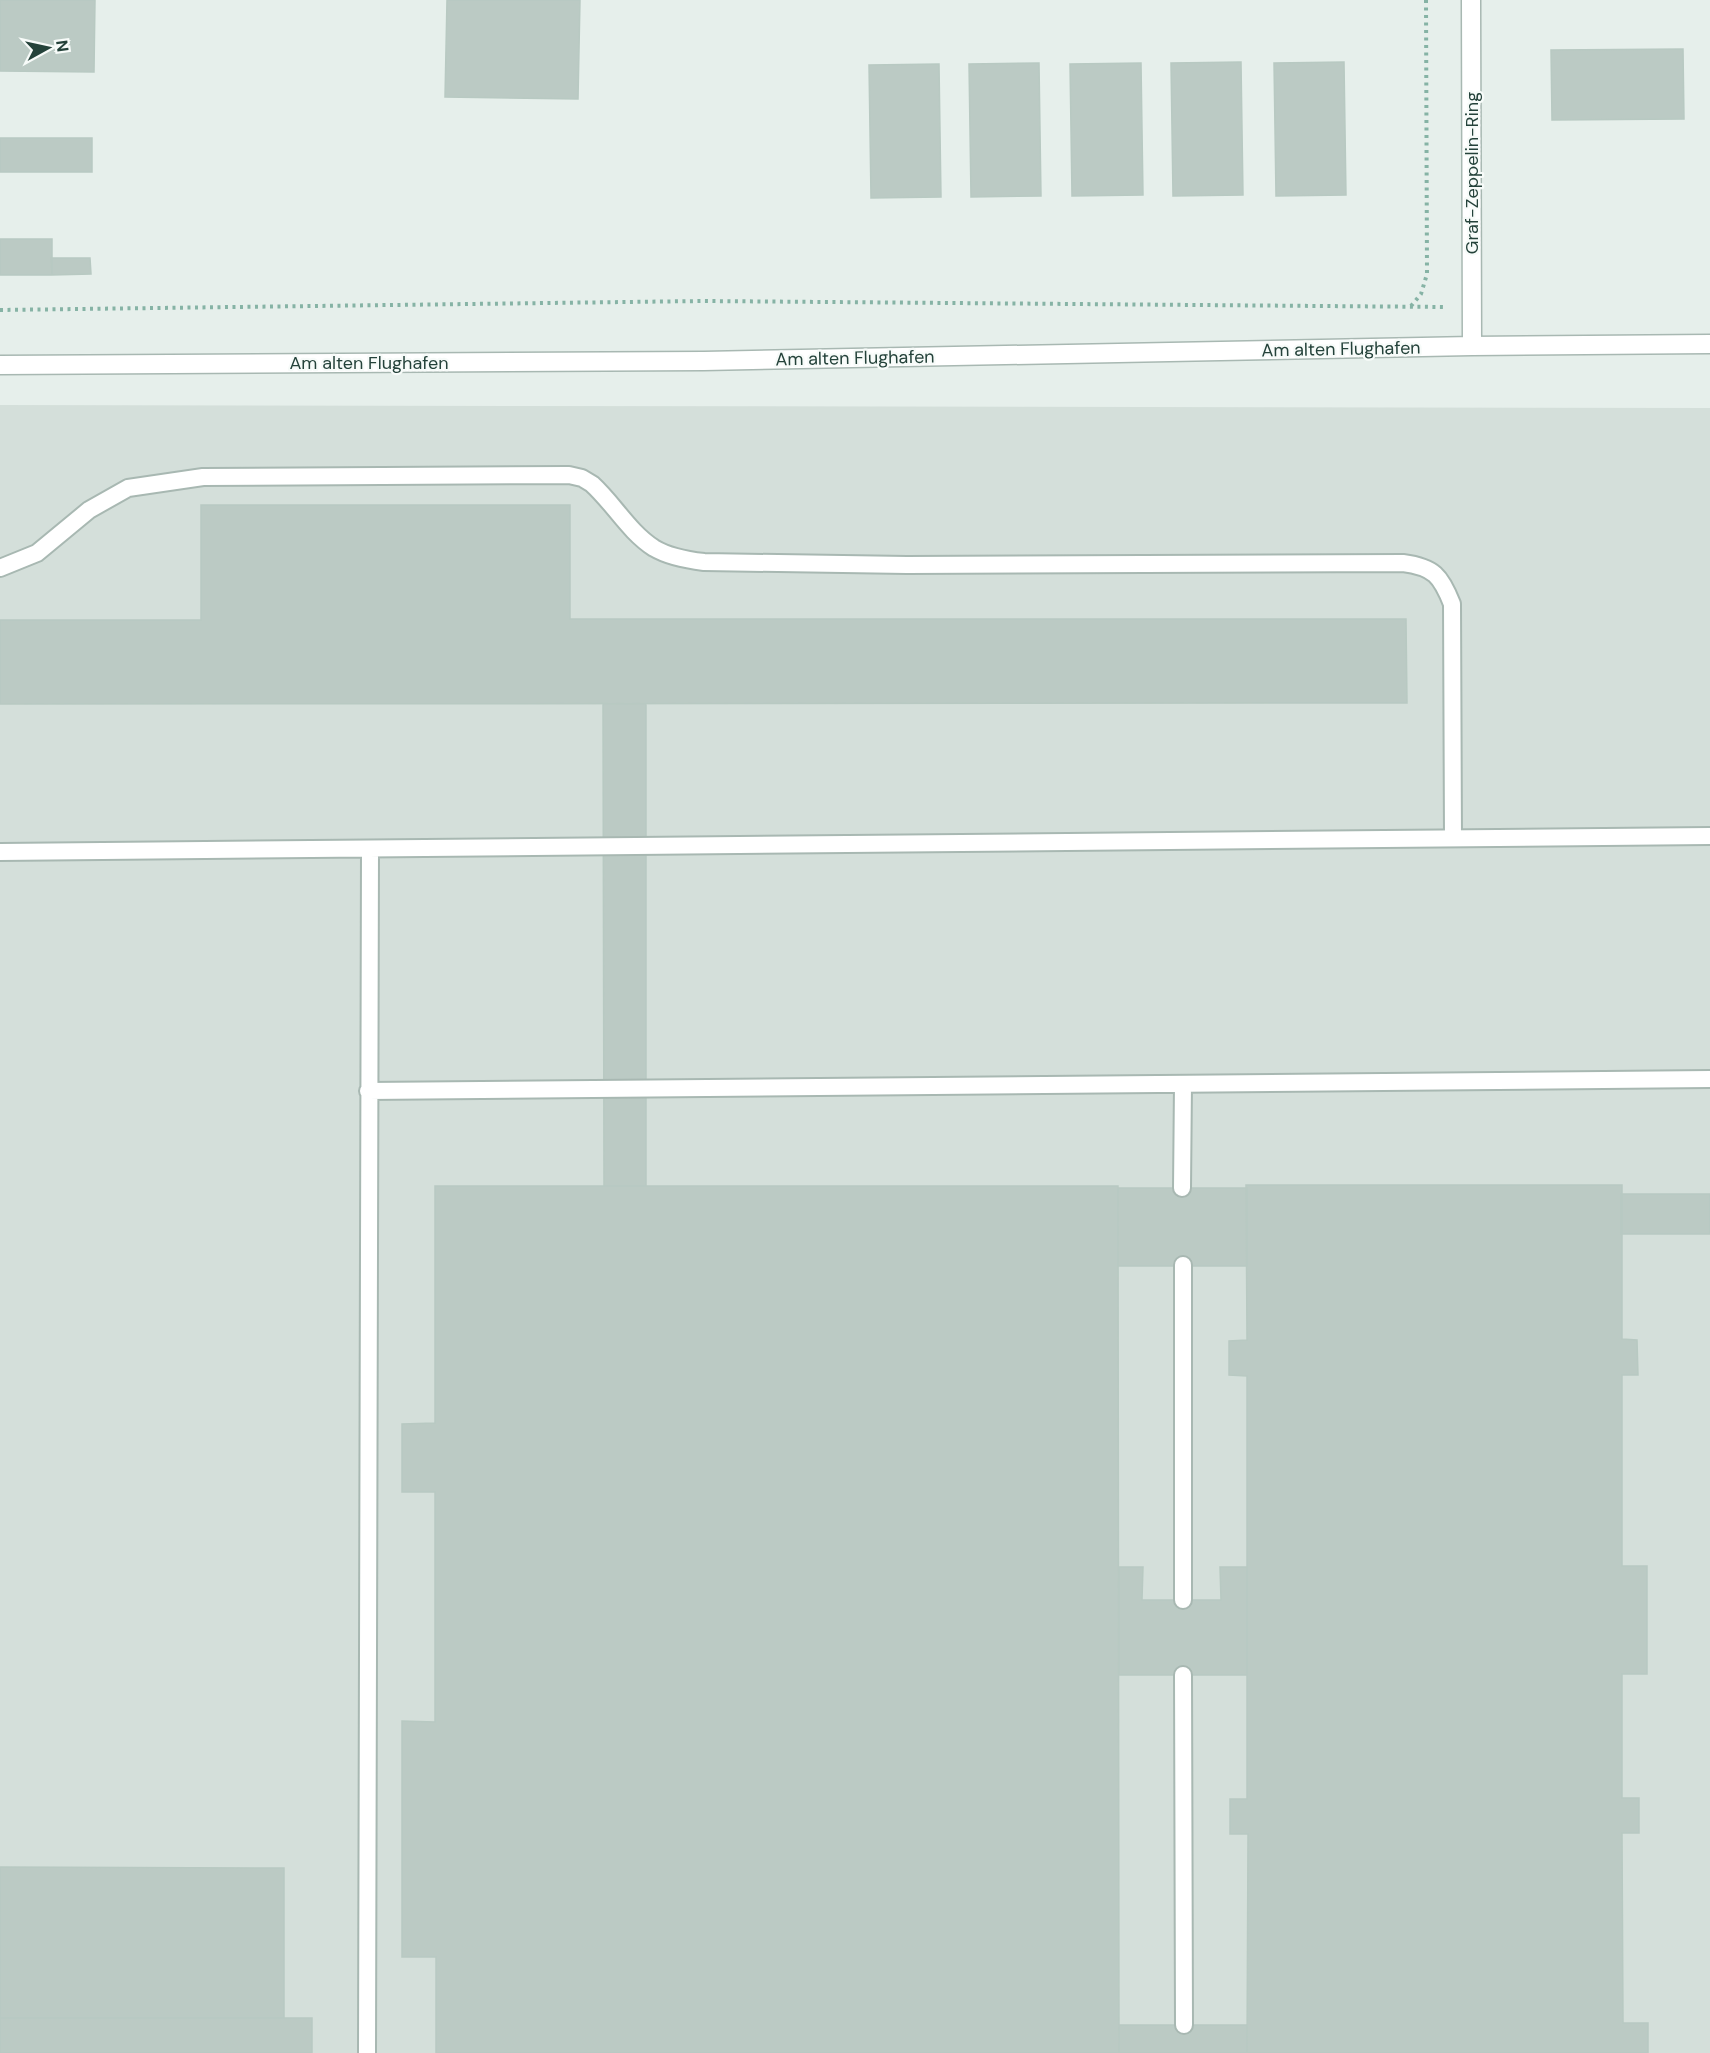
<svg xmlns="http://www.w3.org/2000/svg" width="1710" height="2053" font-family="'DM Sans',sans-serif">
<style>
.built{fill:#d4dfda}
.building{fill:#bbcac4;stroke:#b8c9c2;stroke-width:1.5}
.lines{fill:none;stroke-linecap:round;stroke-linejoin:round}
.lane-casing{stroke:#a8b8b2;stroke-width:20}
.street-casing{stroke:#a8b8b2;stroke-width:21}
.path{stroke:#86b3a5;stroke-width:4;stroke-dasharray:3 4.5;stroke-linecap:butt}
.lane{stroke:#fff;stroke-width:16}
.street{stroke:#fff;stroke-width:18}
.labels{text-anchor:middle;stroke-width:4.5;stroke-linejoin:round;paint-order:stroke}
.street-label{font-size:18px;fill:#24423a;stroke:#f7fbf9}
</style>
<rect width="100%" height="100%" fill="#e6efeb"/>
<path class="built" d="M0 405 1710 408V2053H0Z"/>
<path class="building" d="M0 0H95L94 72 0 71Z
M447 0H580L578 99 445 97Z
M1683 49 1684 119 1552 120 1551 50Z
M1241 62 1243 195 1173 196 1171 63Z
M1344 62 1346 195 1276 196 1274 63Z
M1039 63 1041 196 971 197 969 64Z
M1141 63 1143 195 1072 196 1070 64Z
M939 64 941 197 871 198 869 65Z
M0 138H92V172H0Z
M0 239H52V275H0Z
M51 258H90L91 274 52 275Z
M201 505H570V619H1406L1407 703 0 704V620H201Z
M603 704H646V1186H604Z
M1246 1185H1622V1339L1637 1340 1638 1375H1622V1566H1647V1674H1622V1798H1639V1833H1622L1623 2023H1648V2053H1247L1248 1834H1230V1799H1247V1376L1229 1375V1341L1247 1340Z
M435 1186H1118L1119 2053H436V1957H402V1721L435 1722V1492H402V1424L435 1423Z
M1118 1188H1247V1266H1118Z
M1621 1194H1710V1234H1621Z
M1119 1567H1143L1142 1600H1221L1220 1567H1247V1675H1119Z
M0 1867 284 1868V2018H0Z
M0 2018H312V2053H0Z
M1119 2025H1247V2053H1119Z"/>
<g class="lines">
<defs>
<path id="lane" d="M0 568 37 553 89 510 128 488 203 477 569 475 582 478 592 484C614 504 629 532 654 548 669 557 687 560 704 562L907 565 1403 563C1434 567 1441 576 1452 604L1453 838
M0 852 1710 836
M368 1091 1710 1079
M1182 1188 1183 1084
M1183 1600V1265
M1183 1675 1184 2025
M367 2053 370 849"/>
<path id="street" d="M1471 0 1472 346
M0 365 704 361 1472 346 1710 344"/>
</defs>
<use href="#lane" class="lane-casing"/>
<use href="#street" class="street-casing"/>
<path class="path" d="M1411 306 1421 294 1427 274 1426 0
M0 310 704 301 1445 307"/>
<use href="#lane" class="lane"/>
<use href="#street" class="street"/>
</g>
<g class="labels">
<g class="street-label">
<text transform="translate(1472 173) rotate(-90)" y="6">Graf-Zeppelin-Ring</text>
<text transform="translate(1341 349) rotate(-1)" y="6">Am alten Flughafen</text>
<text transform="translate(855 358) rotate(-1)" y="6">Am alten Flughafen</text>
<text x="369" y="369">Am alten Flughafen</text>
</g>
</g>
<g transform="translate(48 48) rotate(82)" stroke="#f7fbf9" stroke-width="4.5" paint-order="stroke">
<path d="M0-4.5L10 22L0 15L-10 22Z" fill="#24423a"/>
<text y="-9" font-size="16" font-weight="bold" text-anchor="middle" fill="#24423a">N</text>
</g>
</svg>
